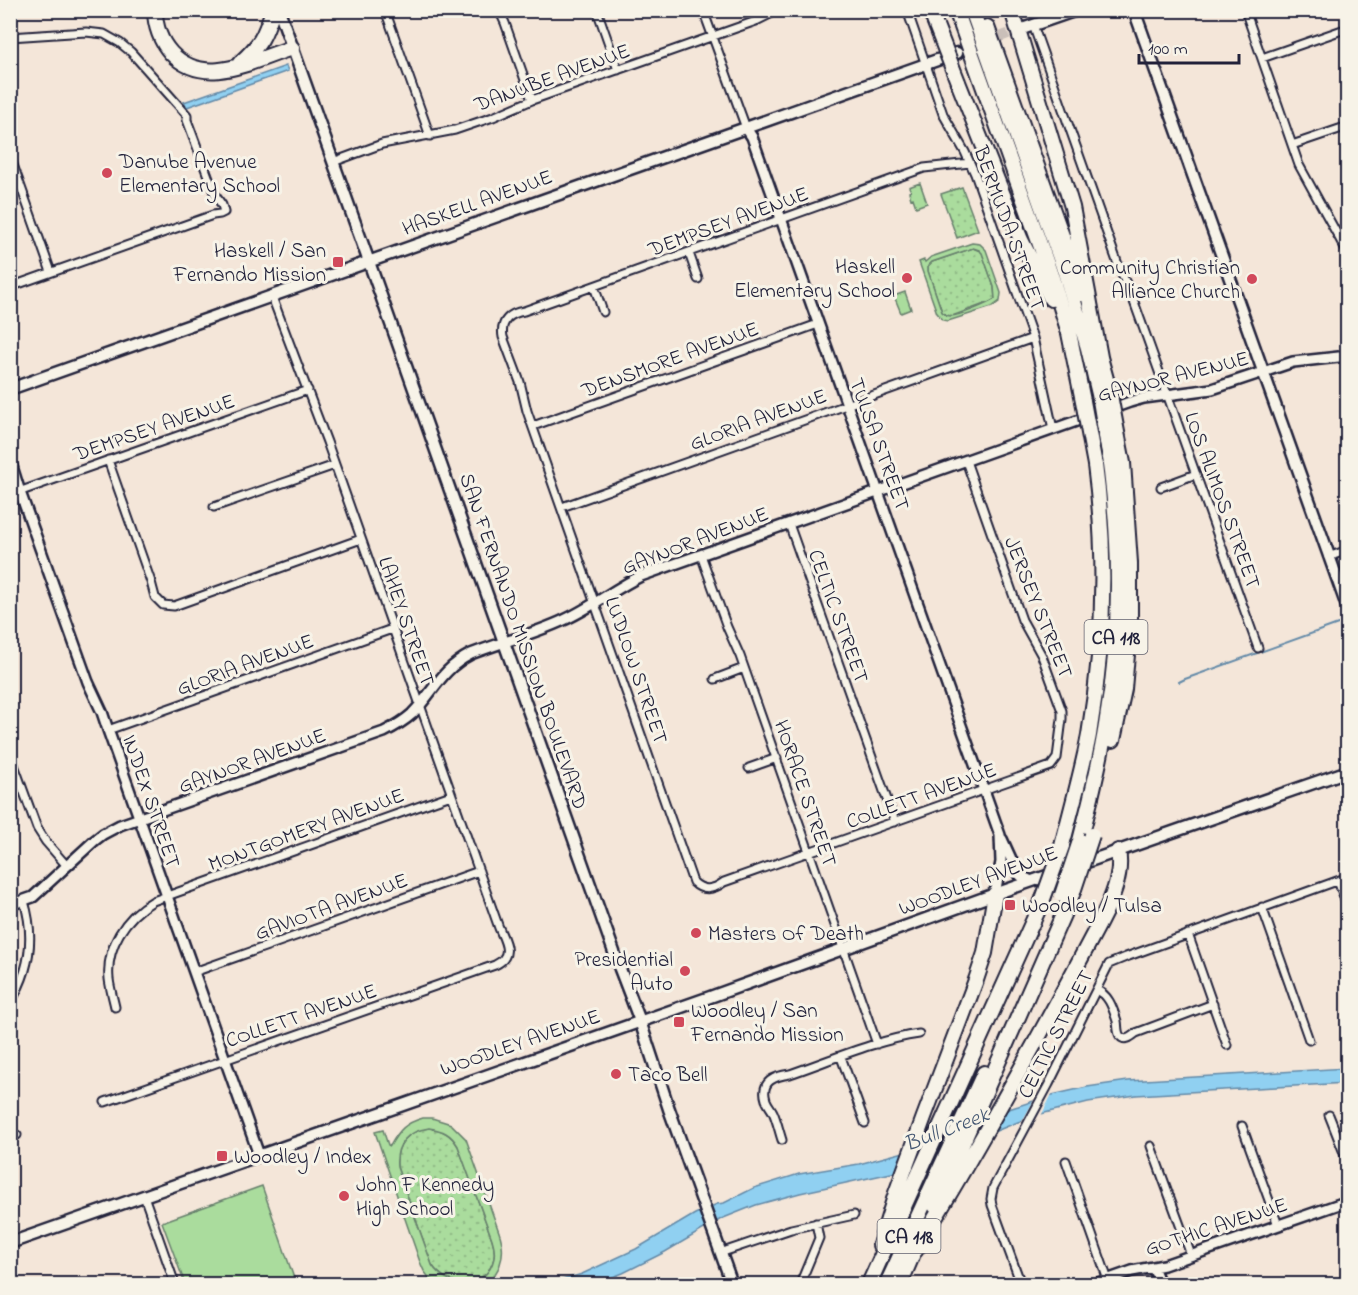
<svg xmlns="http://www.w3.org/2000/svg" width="1358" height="1295" font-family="'Indie Flower',sans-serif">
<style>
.grass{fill:url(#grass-dots);stroke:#667f6c;stroke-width:1.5}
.park{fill:#aadc9d;stroke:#667f6c;stroke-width:1.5;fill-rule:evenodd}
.water{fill:#90d0f1;stroke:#648aa8;stroke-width:1.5}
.pier{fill:#f4e6d9}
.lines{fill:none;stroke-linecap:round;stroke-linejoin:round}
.stream{stroke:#648aa8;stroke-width:2}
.secondary-tunnel{stroke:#cabfb9;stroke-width:10;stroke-dasharray:10 5;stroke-linecap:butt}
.minor-casing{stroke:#22223b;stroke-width:11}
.tertiary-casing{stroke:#22223b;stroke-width:14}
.secondary-casing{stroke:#22223b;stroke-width:15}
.primary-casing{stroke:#22223b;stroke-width:15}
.motorway-casing{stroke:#22223b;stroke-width:18}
.minor{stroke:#f7f3e8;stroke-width:7}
.tertiary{stroke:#f7f3e8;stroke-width:9}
.secondary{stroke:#f7f3e8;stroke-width:10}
.primary{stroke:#f7f3e8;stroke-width:10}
.motorway{stroke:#f7f3e8;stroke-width:14}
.motorway-bridge-casing{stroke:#22223b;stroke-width:18;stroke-linecap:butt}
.motorway-bridge{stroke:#f7f3e8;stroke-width:14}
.poi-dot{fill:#d1495b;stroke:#f7f3e8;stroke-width:2}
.labels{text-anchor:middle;stroke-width:6;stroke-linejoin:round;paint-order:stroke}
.shield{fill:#f7f3e8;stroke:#62616f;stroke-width:1.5}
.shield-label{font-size:20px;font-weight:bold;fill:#22223b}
.street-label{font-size:21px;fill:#22223b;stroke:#f7f3e8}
.poi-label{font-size:21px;fill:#22223b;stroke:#f7f3e8;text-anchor:start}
.water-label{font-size:22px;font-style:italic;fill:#435672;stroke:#f7f3e8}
</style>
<defs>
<pattern id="grass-dots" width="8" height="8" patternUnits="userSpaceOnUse" patternTransform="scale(1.5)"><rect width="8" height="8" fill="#aadc9d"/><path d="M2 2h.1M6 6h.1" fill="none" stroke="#92bc88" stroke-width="1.8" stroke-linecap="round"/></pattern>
</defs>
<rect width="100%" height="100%" fill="#f4e6d9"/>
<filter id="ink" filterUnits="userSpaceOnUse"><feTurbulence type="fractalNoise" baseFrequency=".0167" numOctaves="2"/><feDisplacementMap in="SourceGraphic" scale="12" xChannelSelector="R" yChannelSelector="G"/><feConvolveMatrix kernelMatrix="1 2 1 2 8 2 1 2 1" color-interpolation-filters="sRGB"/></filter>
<g filter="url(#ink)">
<path class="grass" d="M962 187 978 230 957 238 941 194Z
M973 248 982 252 994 287 995 299 990 302 952 316H948L942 312 928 271V266L932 262Z
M429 1128C443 1130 451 1134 458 1146L492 1239C494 1245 495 1251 494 1258 487 1290 448 1290 432 1265L397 1167C395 1144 407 1131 429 1128Z"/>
<path class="park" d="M920 183 927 203 916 207 913 198 911 199 909 192 911 191 909 187Z
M972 243 980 244 986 250 1001 293 1000 301 992 307 948 321 943 320 937 313 919 262 924 260 925 262 931 257ZM973 248 979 250 982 253 994 287 995 299C988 304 959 316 951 316 946 316 946 315 942 312L928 271V266L932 262Z
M905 292 911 309 901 313 894 296Z
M423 1118H432L451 1124 466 1139 499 1232C506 1252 502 1270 486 1284H438L430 1279 424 1271 420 1262 375 1132 383 1130 388 1145 390 1146C399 1130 405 1123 423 1118ZM429 1128C443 1130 451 1134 458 1146L492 1239C494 1245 495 1251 494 1258 487 1290 448 1290 432 1265L397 1167C395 1144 407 1131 429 1128Z
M262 1186 296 1284H185L162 1222Z"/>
<path class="water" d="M286 66 288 71 187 107 184 102Z
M1347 1068V1083L1136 1095 1088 1102 1041 1114 1018 1122 896 1172 800 1193 756 1205 721 1219 665 1252 623 1273 595 1284H549L582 1274 636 1249 695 1214 717 1204 724 1203 754 1188 799 1174 859 1164 904 1152 1002 1113 1009 1109 1052 1095 1087 1087 1128 1081Z"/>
<path class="pier" d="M1053 1092 1040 1118 1020 1125 1035 1098Z"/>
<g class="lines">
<path class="stream" d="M1179 682 1185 679 1338 624"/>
<path class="secondary-tunnel" d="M957 53 1024 28"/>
<defs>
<path id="minor" d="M385 10 430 136
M499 10 505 23 532 100
M597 10 618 70
M703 10 746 128
M907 10 943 114 965 152 975 174 1033 338 1053 429
M1245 10 1299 165 1348 254
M1033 25 1120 270 1133 299 1258 648
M10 37 86 32 104 34 120 43 131 52 187 115V120L215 195 222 205 224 212 220 214 213 215 10 287
M1262 58 1348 28
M1292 145 1348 126
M10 156 51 272
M333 162 382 144 455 130 493 117 532 100 756 21 778 10
M689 253 698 279
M594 286 603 312
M533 426 818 324
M108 460 151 582 155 597 163 605 174 606 361 539
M966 461 1022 620 1042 656 1062 711V719L1057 758 1051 766 724 882C713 890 703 892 693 882L527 411 520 382 503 337C500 321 510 313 524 311L924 168 970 163
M1161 487 1196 474
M10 495 308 390
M214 507 335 465
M562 507 1033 338
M789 524 895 822
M701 555 727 627 740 656 877 1044
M1328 557 1348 550
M715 679 744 668
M108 730 392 629
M10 754 37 828 46 842 67 866
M749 768 777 758
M1338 881 1348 907
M1262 907 1309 1040
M1188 934 1227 1045
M194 972 479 871
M1096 990C1109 994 1113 1009 1117 1021 1118 1026 1117 1032 1120 1036 1125 1042 1131 1037 1136 1033L1213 1004
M10 1003C30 971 35 937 24 901
M115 1007C113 998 110 988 109 979 106 947 125 917 153 901L451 795
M841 1057 865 1123
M105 1102 495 965C514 956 505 942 499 928L327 442 272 297
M1329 1115 1348 1163
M1242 1126 1278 1225
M10 1137 17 1135
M782 1140C779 1131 777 1121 773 1112 771 1108 768 1105 766 1100 760 1081 775 1076 790 1074 831 1060 876 1040 919 1034
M1151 1146 1191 1255
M1066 1161 1108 1280
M144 1196 175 1284
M720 1253 791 1229 854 1215
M800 1284 819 1238 816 1223
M1021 1284 992 1205 991 1199 993 1188 1049 1084 1109 964 1126 957 1348 877"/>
<path id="tertiary" d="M746 128 752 137 1000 835 1001 862 995 894
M10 460 20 492 88 682 102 712 108 730 259 1155
M1002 839 1017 872 1021 876 1032 881
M10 905 33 897 94 841 103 834 120 825 384 732C394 727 403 722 412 714 434 692 440 670 471 654 502 642 534 634 564 620 591 608 614 589 641 576L1130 402 1144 398 1212 389 1293 362 1348 356
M1153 1267 1160 1284
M1095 1284 1132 1271 1164 1265 1348 1201"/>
<path id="secondary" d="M279 10 369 262 620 969 640 1021 669 1109 732 1284
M1134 10 1348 609
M1025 28 1077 10
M10 389 957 53"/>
<path id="primary" d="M10 1243 710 997 995 894 1348 771"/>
<path id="motorway" d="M155 10C155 26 161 42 171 53 205 89 253 60 292 48
M956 10 1052 278 1069 333 1083 401
M972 10 1065 272 1088 348 1099 394
M1012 10 1072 207 1100 357
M987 27 1075 272 1081 294
M240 63C261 44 264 37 273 10
M958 82 1021 240 1051 299
M1098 350 1109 390
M1113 740 1124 689 1130 620V563L1123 463 1116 427
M1080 841C1090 802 1100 764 1106 725 1123 628 1121 527 1105 430
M1062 846C1071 810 1082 772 1089 735 1104 646 1107 555 1095 465
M935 1206 1073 892
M880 1245 896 1193 924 1117 976 980 985 953 995 894
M915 1251C981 1144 1041 1034 1100 922 1111 901 1123 875 1118 851
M869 1284 1043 899
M887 1284 984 1073
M900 1284 918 1242"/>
</defs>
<use href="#minor" class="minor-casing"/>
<use href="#tertiary" class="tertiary-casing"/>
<use href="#secondary" class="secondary-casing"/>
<use href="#primary" class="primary-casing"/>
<use href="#motorway" class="motorway-casing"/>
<use href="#minor" class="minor"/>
<use href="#tertiary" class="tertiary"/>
<use href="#secondary" class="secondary"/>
<use href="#primary" class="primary"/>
<use href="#motorway" class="motorway"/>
<defs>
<path id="motorway-bridge" d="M930 10 958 82
M1109 390 1116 427
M1099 394 1105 430
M1083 401 1095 465
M1073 892 1092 835
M1062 895 1080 841
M1043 899 1062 846"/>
</defs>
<use href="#motorway-bridge" class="motorway-bridge-casing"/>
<use href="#motorway-bridge" class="motorway-bridge"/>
</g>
</g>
<g class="poi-dot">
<circle cx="107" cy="173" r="6"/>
<rect x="332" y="256" width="12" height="12" rx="3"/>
<circle cx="907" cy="278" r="6"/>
<circle cx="1252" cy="279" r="6"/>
<rect x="1004" y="899" width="12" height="12" rx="3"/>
<circle cx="696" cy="933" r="6"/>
<circle cx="685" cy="971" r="6"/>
<rect x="673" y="1016" width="12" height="12" rx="3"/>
<circle cx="616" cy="1074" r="6"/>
<rect x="216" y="1150" width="12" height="12" rx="3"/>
<circle cx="344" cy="1196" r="6"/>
</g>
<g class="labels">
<g class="shield">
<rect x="1084.5" y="620" width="63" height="34" rx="4.5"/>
<rect x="877.5" y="1219" width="63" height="34" rx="4.5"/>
</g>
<g class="shield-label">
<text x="1116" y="644">CA 118</text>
<text x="909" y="1243">CA 118</text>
</g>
<g class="street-label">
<text transform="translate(552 77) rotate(-20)" y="7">DANUBE AVENUE</text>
<text transform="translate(477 202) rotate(-20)" y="7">HASKELL AVENUE</text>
<text transform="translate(728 221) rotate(-20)" y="7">DEMPSEY AVENUE</text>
<text transform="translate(1010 228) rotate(70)" y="7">BERMUDA STREET</text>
<text transform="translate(670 359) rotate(-20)" y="7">DENSMORE AVENUE</text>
<text transform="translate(1173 376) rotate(-14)" y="7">GAYNOR AVENUE</text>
<text transform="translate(758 419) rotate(-20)" y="7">GLORIA AVENUE</text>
<text transform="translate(154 427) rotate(-19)" y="7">DEMPSEY AVENUE</text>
<text transform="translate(880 444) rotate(70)" y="7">TULSA STREET</text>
<text transform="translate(1223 500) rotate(70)" y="7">LOS ALIMOS STREET</text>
<text transform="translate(695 540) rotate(-21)" y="7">GAYNOR AVENUE</text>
<text transform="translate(1039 607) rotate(68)" y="7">JERSEY STREET</text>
<text transform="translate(839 616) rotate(70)" y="7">CELTIC STREET</text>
<text transform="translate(407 621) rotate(71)" y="7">LAHEY STREET</text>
<text transform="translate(524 641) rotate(71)" y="7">SAN FERNANDO MISSION BOULEVARD</text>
<text transform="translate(245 664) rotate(-20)" y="7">GLORIA AVENUE</text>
<text transform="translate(637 670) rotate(71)" y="7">LUDLOW STREET</text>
<text transform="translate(252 760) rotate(-20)" y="7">GAYNOR AVENUE</text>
<text transform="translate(806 793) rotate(71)" y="7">HORACE STREET</text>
<text transform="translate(921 795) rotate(-20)" y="7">COLLETT AVENUE</text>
<text transform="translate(152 801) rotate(71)" y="7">INDEX STREET</text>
<text transform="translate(306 829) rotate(-20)" y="7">MONTGOMERY AVENUE</text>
<text transform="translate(978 880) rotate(-20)" y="7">WOODLEY AVENUE</text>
<text transform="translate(331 906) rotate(-20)" y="7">GAVIOTA AVENUE</text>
<text transform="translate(301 1015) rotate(-19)" y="7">COLLETT AVENUE</text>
<text transform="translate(1055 1034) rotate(-63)" y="7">CELTIC STREET</text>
<text transform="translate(520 1042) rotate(-19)" y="7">WOODLEY AVENUE</text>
<text transform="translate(1216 1226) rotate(-18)" y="7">GOTHIC AVENUE</text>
</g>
<g class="poi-label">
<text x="119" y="168">Danube Avenue<tspan x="119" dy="24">Elementary School</tspan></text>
<text x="326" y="257" text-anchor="end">Haskell / San<tspan x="326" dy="24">Fernando Mission</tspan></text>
<text x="895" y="273" text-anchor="end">Haskell<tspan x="895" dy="24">Elementary School</tspan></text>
<text x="1240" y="274" text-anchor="end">Community Christian<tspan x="1240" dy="24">Alliance Church</tspan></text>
<text x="1022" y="912">Woodley / Tulsa</text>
<text x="708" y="940">Masters Of Death</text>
<text x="673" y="966" text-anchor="end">Presidential<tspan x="673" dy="24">Auto</tspan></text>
<text x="691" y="1017">Woodley / San<tspan x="691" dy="24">Fernando Mission</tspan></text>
<text x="628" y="1081">Taco Bell</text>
<text x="234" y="1163">Woodley / Index</text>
<text x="356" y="1191">John F Kennedy<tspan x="356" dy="24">High School</tspan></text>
</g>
<g class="water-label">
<text transform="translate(946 1128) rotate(-21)" y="8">Bull Creek</text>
</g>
</g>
<rect width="1358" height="1295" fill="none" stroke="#f7f3e8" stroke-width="36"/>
<rect x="18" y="18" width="1322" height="1259" fill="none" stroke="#22223b" stroke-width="2" filter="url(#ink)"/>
<path d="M1139 54v9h100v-9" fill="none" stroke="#22223b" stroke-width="3"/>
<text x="1148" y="54" font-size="18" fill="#22223b" stroke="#f7f3e8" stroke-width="4.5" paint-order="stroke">100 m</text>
</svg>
